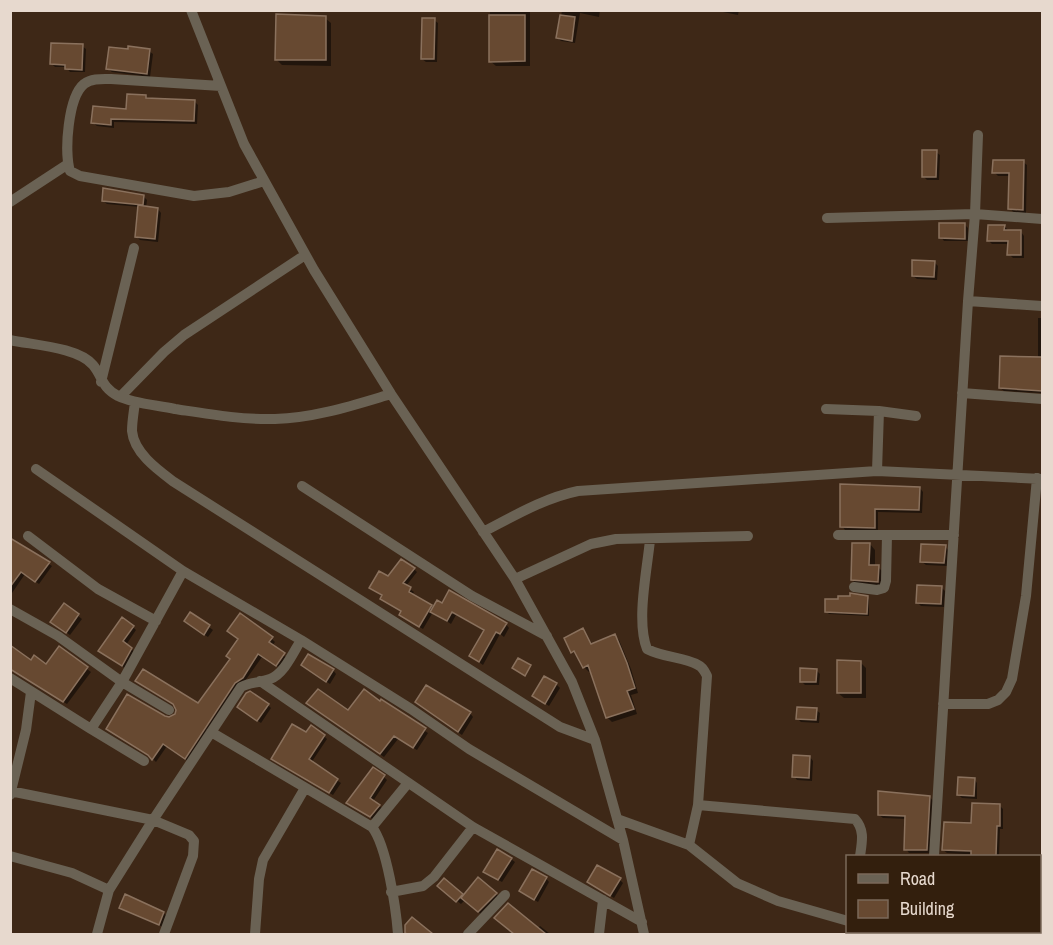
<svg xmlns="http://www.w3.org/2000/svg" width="1053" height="945" font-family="'Archivo Narrow',sans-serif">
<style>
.shadow{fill:#0007}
.building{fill:#674931;stroke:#8a715d;stroke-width:1.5}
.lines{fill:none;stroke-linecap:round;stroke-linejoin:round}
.street{stroke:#6a6254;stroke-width:10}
</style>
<rect width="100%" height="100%" fill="#3e2817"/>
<path class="shadow" d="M490 10H530V66H496L490 61Z
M562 10H600L599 17 580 13 575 43 561 41 558 38Z
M713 10H739L738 15Z
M325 18 331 23V66L282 65 276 59Z
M434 20 438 23 437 62H426L422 59Z
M82 46 86 49 85 72H70L66 67H55L51 63Z
M149 51 153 54 150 77 112 72 108 69Z
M145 96 148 99 194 101 198 105 197 124 114 122V128L97 126 93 123 127 110Z
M936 152 940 155 939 180H927L923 176Z
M1023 162 1027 165 1026 213 1013 212 1010 208V176H998L994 172Z
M143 196 147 200 146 208 158 209 161 213 158 242 140 240 136 236 140 207 107 204 103 201Z
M965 225 968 228V241H944L941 237Z
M1004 226 1008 230 1021 232 1024 236V258H1013L1009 254V244H992L989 241Z
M934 262 938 266 937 280 917 279 913 276Z
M1038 318H1042V393L1004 391 1000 388 1038 358Z
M842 485 920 488 923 492 922 513 878 512V530H845L842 526Z
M10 540 52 566 39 584 25 574 12 593Z
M870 544 875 550V567H878L884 573 883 587 858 585 852 580Z
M945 546 948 550 947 566 926 565 922 562Z
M414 569 417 572 406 586 414 592 412 595 434 609 438 602 506 624 509 628 504 637 500 634 483 665 470 656 485 631 456 615 451 624 433 612 423 629 404 618 401 615 403 612 385 602 382 599 383 596 370 588 389 578Z
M941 587 945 591 944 607 921 606 918 603Z
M867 598 869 600V616L829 614 827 612Z
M64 605 82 619 70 635 56 625Z
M191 614 213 630 208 637 189 625Z
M133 627 136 630 126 645 135 652 126 669 103 654Z
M582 630 593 645 614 636 619 640 631 669 638 693 631 695 637 714 612 722 607 717 591 670 589 672 584 667 566 639Z
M272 639 275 642 272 646 287 658 280 668 262 657 188 761 167 746 156 762 151 757 108 729 170 719 199 705Z
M59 648 91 672 67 704 10 668 31 662 46 666Z
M860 662 866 668V698H844L838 693Z
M306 668 333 670 336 674 330 684Z
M816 670 820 674 819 685H805L801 681Z
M556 684 560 688 549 706 534 696Z
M416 702 470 713 473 717 462 735Z
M380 703 428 733 417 750 398 739 384 757 311 707 348 712Z
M268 705 271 708 261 723 238 707Z
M816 710 820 713 819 723 801 722 798 719Z
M306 735 324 736 327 739 311 763 341 783 333 795 277 762Z
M810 757 813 761 812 781 797 780 794 776Z
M384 777 387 780 373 801 383 809 374 820 348 803Z
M974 779 977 783V799L962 798 959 795Z
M930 797 933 801 930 853H909L906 849 907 819 883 818 879 815Z
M1000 806 1003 809V829H1000L999 856 947 853 943 850 973 824Z
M511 859 515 862 502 882 489 875Z
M546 878 549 882 538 902 520 891Z
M445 880 464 896 496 894 499 897 482 915 465 900 461 904 443 890Z
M620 880 623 883 614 898 589 882Z
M121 907 163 913 167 916 163 927 124 911Z
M499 921 537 929 540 926 550 934H515Z
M904 932H927L926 934H906Z"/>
<path class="building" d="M276 14 326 16V60H275Z
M489 15H525V61L489 62Z
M560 15 575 17 572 41 556 38Z
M422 18H435L434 59H421Z
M51 43 83 44 82 70 65 69V65L50 64Z
M128 46 150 49 147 74 106 69 109 47 128 49Z
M127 94 146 95V98L195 100 194 121 111 119V125L91 123 93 106 126 109Z
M922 150H937L936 177H922Z
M993 160H1024L1023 210 1008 209 1009 173H992Z
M103 188 144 195 143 205 102 201Z
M138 205 158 208 155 239 135 237Z
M939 223H965V239L939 238Z
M988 225H1005L1004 230H1021V255H1007L1008 241H987Z
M912 260 935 261 934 277 912 276Z
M1000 356 1042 357V391L999 388Z
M840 484 920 487 919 510 875 509V528L840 527Z
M10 538 50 562 35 582 21 572 10 587Z
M852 543H870L869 565H879L878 582 851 580Z
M921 544 946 545 944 563 920 562Z
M401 559 415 568 403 583 411 587 409 592 432 605 419 627 399 615 401 611 380 599 382 595 369 588 379 571 388 576Z
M917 585 942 586 941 604 916 603Z
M449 590 507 623 500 634 496 632 479 662 469 656 484 630 452 612 447 621 430 612 437 600 442 603Z
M850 593 868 596 867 614 825 612V599H838V596H850Z
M64 603 79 614 66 633 50 622Z
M190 612 210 625 204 635 184 621Z
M240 613 273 637 269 642 285 653 276 666 258 654 243 678 235 683 185 759 163 744 152 760 148 755 106 729 127 694 165 716 169 717 175 714 176 710 173 704 135 681 143 669 198 703 230 659 226 656 238 639 227 631Z
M122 617 134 626 123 641 132 648 122 666 98 651Z
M583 628 591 644 615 634 627 663 635 688 627 691 634 709 606 718 588 665 583 668 574 651 571 653 564 638Z
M10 645 31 660 34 655 46 664 59 646 88 667 63 702 10 669Z
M308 654 334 669 326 682 301 665Z
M518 658 531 665 525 676 512 668Z
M837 660 861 661V693H837Z
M800 668 817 669 816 682H800Z
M544 676 557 683 545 704 532 696Z
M426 685 471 712 458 732 415 702Z
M318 689 348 710 364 689 380 701 381 699 426 728 413 748 394 736 380 754 306 703Z
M250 691 269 704 257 721 237 707 246 693Z
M797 707 817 708 816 720 796 719Z
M292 724 306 732 311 725 325 735 309 759 338 779 329 793 271 759Z
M793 755 810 756 809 778 792 777Z
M373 767 385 775 370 798 380 805 370 817 346 803Z
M958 777 975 778 974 796 957 795Z
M878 791 930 796 927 850H904L905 816 878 815Z
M972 803 1000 804V826H997L996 856H971V851L942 850 944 822 971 823Z
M497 849 512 858 498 880 483 872Z
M597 865 621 878 610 896 587 882Z
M532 869 547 877 534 900 519 891Z
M478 877 497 893 478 912 461 898Z
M444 878 463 894 456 902 437 886Z
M125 894 164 912 159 925 119 908Z
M508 903 546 934H514L494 918Z
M412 917 433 934H407L405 933V925Z"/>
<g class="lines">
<path class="street" d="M191 10 244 144 314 270 391 394 515 579 572 682 595 740 623 840 644 934
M221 86 111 79C102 79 92 78 84 84 68 97 64 152 70 171L80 176 194 196 229 192 264 181
M10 202 68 164
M827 218 975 214 978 135
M968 301 1042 306
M10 340C32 345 78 347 93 365 103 377 101 387 118 396 135 404 157 405 175 409 208 414 242 420 275 419 315 418 354 405 391 394
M101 382 134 248
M962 393 1042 399
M120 397 164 352 184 335 305 255
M135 402C134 411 132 421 132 431 134 453 158 470 174 482L560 727 595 740
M826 409 879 411 916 416
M36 469 183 571
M877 471 879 411
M302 486 472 596 547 636
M483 532C514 516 544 498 578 491L877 471 1042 479
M838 535H954
M28 536 98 589 156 621
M650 540C647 571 636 621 647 649 664 658 685 657 698 665 703 667 705 672 707 676L698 805 689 845
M515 579 591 544 616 539 748 536
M854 587 877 590 884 588 886 581 887 535
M10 609 58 636 122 682 169 710
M10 678 91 729 122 682 183 571 301 640 411 709 469 749 623 840
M260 681 473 827 642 922
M943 704H988L998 700 1006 692 1012 679 1026 596 1037 478
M91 729 144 761
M211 732 372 827C387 846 396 909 398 934
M10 791 153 820 109 890 97 934
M10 795 26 730 31 692
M698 805 855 819C865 830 862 842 860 856
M617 819 689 845 737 883 753 890 778 901 848 921
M372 827 408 783
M10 856 72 873 109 890
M934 856 968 301 975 214 1042 219
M1040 886 1042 887
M391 892 423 886 434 877 473 827
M868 932 869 934
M164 934 193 856 194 841 189 835 153 820 241 687C250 682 260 683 270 679 284 674 293 653 301 640
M255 934 259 879 263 860 305 788
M468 934 505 895
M599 934 603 900
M930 934V932
M989 934V932"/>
</g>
<rect width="1053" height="945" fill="none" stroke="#e7d9ce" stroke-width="24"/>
<rect x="846" y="855" width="195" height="78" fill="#331f0d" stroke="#7b695a" stroke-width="1.5"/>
<rect x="858" y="874" width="30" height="9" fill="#6a6254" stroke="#7b695a" stroke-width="1.5"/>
<text x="900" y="885" font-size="18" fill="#e7d9ce">Road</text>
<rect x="858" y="900" width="30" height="18" fill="#674931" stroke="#7b695a" stroke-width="1.5"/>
<text x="900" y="915" font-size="18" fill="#e7d9ce">Building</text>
</svg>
